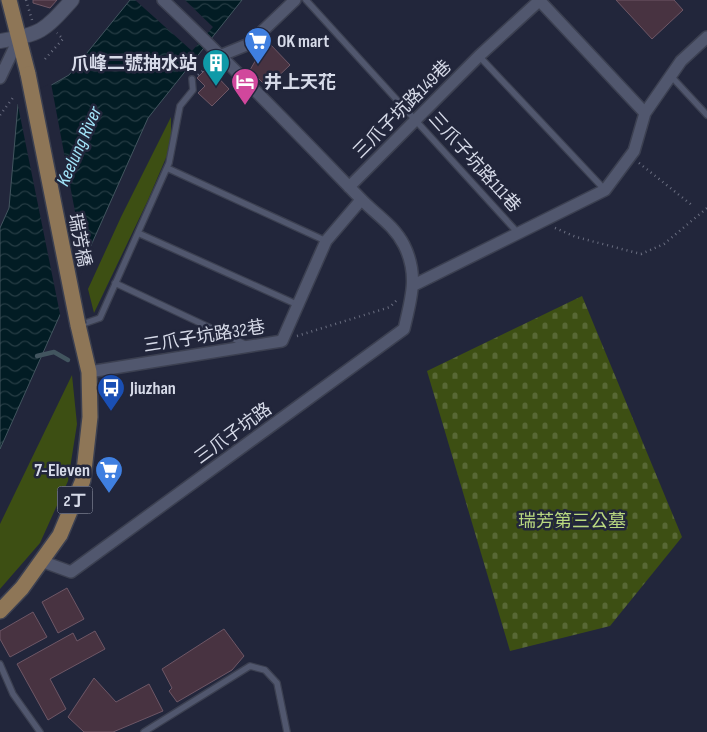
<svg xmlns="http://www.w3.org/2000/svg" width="707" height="732" font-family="'Sofia Sans Condensed','Noto Sans TC',sans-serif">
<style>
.cemetery{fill:url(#cemetery-stones)}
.park{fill:#3d4f13}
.water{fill:url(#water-waves);stroke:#42555f}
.pier{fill:#22263b}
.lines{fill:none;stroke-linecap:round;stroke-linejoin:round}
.stream{stroke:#42555f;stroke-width:4.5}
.building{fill:#483341;stroke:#6e5766}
.service-casing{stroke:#3c4051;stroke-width:8}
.minor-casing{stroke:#3c4051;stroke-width:14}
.tertiary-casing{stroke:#3c4051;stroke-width:16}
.primary-casing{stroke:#3c4051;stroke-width:18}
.path{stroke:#6a6e80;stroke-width:2.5;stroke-dasharray:1 4;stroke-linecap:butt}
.service{stroke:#51576e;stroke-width:5.5}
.minor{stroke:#51576e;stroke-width:11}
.tertiary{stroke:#51576e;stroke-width:14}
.primary{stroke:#8e7657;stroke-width:15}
.primary-bridge-casing{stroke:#3c4051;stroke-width:18;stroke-linecap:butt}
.primary-bridge{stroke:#8e7657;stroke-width:15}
.labels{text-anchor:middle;stroke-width:5;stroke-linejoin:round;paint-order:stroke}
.shield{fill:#22263b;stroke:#a0a4b4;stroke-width:1}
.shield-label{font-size:16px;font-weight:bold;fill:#d6dae8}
.poi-label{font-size:18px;font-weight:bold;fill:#d6dae8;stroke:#22263b;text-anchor:start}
.street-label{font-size:18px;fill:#d6dae8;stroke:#22263b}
.park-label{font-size:18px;fill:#bad980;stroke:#22263b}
.water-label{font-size:19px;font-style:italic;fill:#a2e4f9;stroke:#22263b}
</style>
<defs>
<pattern id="cemetery-stones" width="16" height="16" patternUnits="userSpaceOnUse" patternTransform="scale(1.25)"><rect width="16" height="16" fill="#3d4f13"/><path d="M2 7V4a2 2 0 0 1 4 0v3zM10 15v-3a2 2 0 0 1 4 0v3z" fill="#586835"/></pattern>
<pattern id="water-waves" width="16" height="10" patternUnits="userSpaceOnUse" patternTransform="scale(1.25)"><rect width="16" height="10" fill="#021c24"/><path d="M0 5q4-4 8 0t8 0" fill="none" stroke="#263c44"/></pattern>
</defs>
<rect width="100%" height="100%" fill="#22263b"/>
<path class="cemetery" d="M582 296 682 537 610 626 510 651 427 371Z"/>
<path class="park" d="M171 117V146L148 200 94 313 88 289 121 217Z
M72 375 77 424 68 481 40 543 0 589V524Z"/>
<path class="water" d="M130 0H242L148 118 0 449V228L9 208 18 104 69 75Z"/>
<path class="pier" d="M135 0H185L213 27 192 51Z
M51 83 85 265 61 319 17 101Z"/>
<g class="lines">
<path class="stream" d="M37 356 54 352 68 360"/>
</g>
<path class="building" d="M33 0H57L50 8 33 3Z
M616 0H674L683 10 652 39Z
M269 43 290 65 267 87 250 70 261 51Z
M208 67 229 89 212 106 198 93 205 86 197 78Z
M67 588 84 619 58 633 42 602Z
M33 612 47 637 10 657 0 639V631Z
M224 629 244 656 232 670 177 702 169 691 172 688 162 669Z
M95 631 105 649 50 679 66 709 48 720 17 664 73 633 77 641Z
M94 678 116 702 149 684 163 711 113 732H84L68 717Z"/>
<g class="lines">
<defs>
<path id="service" d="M306 0 518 233
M479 56 605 190
M670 75 707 115
M167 168 326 241
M138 233 296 304
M115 283 247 345
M80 325 100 318 169 163 180 106 193 90 192 79
M0 664 13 694 40 732
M144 732 250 666 265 670 277 683 287 732"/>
<path id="minor" d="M539 0 645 113
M222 55 249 44 295 0
M0 78 19 38
M349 187 479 56 540 0
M414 285 605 190 634 151 645 113 681 61 707 37
M89 372 282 341 326 241 361 200
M41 561 71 572 404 329C411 299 419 275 404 245 394 225 375 214 360 198 295 131 231 64 163 0"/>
<path id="tertiary" d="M0 41C42 34 44 31 72 0"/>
<path id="primary" d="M9 0 28 74
M0 611 22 588 60 535 83 480 90 417 89 372 78 325"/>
</defs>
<use href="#service" class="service-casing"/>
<use href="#minor" class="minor-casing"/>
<use href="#tertiary" class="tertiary-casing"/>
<use href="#primary" class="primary-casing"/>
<path class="path" d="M26 0 32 20
M45 59 63 39 57 33
M198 75 211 64
M0 115 15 95
M639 163 693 206
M555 228 576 237 641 254 664 244 707 208
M297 336 390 307 397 300"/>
<use href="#service" class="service"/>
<use href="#minor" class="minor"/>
<use href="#tertiary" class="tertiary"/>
<use href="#primary" class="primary"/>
<defs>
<path id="primary-bridge" d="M28 74 78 325"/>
</defs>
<use href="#primary-bridge" class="primary-bridge-casing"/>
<use href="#primary-bridge" class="primary-bridge"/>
</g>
<defs>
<symbol id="supermarket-pin" viewBox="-11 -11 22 30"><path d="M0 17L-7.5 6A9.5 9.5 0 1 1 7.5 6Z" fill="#3f7fe0" stroke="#22263b"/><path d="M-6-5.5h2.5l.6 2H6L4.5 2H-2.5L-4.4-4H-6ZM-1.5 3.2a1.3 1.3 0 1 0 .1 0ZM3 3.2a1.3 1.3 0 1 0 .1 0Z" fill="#fff"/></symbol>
<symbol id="building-pin" viewBox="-11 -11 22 30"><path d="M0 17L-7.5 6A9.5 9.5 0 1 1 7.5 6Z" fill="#0f9aa8" stroke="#22263b"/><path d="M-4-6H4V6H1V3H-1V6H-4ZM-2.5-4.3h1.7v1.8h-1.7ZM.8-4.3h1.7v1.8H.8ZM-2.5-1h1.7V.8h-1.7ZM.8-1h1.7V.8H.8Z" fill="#fff"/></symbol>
<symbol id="hotel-pin" viewBox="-11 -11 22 30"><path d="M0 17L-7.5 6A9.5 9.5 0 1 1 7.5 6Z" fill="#d1479c" stroke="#22263b"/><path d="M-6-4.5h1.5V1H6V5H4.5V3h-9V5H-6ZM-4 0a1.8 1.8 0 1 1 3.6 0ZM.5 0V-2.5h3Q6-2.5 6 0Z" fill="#fff"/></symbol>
<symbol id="bus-pin" viewBox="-11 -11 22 30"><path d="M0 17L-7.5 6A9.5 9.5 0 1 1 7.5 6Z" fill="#1a4fb4" stroke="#22263b"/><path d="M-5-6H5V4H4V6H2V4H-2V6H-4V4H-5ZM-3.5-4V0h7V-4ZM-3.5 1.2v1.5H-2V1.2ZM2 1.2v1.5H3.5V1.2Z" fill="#fff"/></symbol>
</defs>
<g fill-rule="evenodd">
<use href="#supermarket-pin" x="242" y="25" width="32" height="43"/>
<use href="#building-pin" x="200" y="47" width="32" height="43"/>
<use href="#hotel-pin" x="229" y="66" width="32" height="43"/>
<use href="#bus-pin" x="95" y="372" width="32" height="43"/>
<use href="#supermarket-pin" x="93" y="454" width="32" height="43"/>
</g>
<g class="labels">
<rect class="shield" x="57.5" y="486.5" width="35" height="27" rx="4"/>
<g class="shield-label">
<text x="75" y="506">2丁</text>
</g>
<g class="poi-label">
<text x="277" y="47">OK mart</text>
<text x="197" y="69" text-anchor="end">爪峰二號抽水站</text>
<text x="264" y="88">井上天花</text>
<text x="130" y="394">Jiuzhan</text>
<text x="90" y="476" text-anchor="end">7-Eleven</text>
</g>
<g class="street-label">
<text transform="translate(402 109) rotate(-45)" y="6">三爪子坑路149巷</text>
<text transform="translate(475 162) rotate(48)" y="6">三爪子坑路111巷</text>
<text transform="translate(80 240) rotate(79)" y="6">瑞芳橋</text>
<text transform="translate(204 336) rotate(-9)" y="6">三爪子坑路32巷</text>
<text transform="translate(233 433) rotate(-36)" y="6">三爪子坑路</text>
</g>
<g class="park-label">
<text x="572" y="527">瑞芳第三公墓</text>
</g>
<g class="water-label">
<text transform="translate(78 146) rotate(-66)" y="7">Keelung River</text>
</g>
</g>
</svg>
